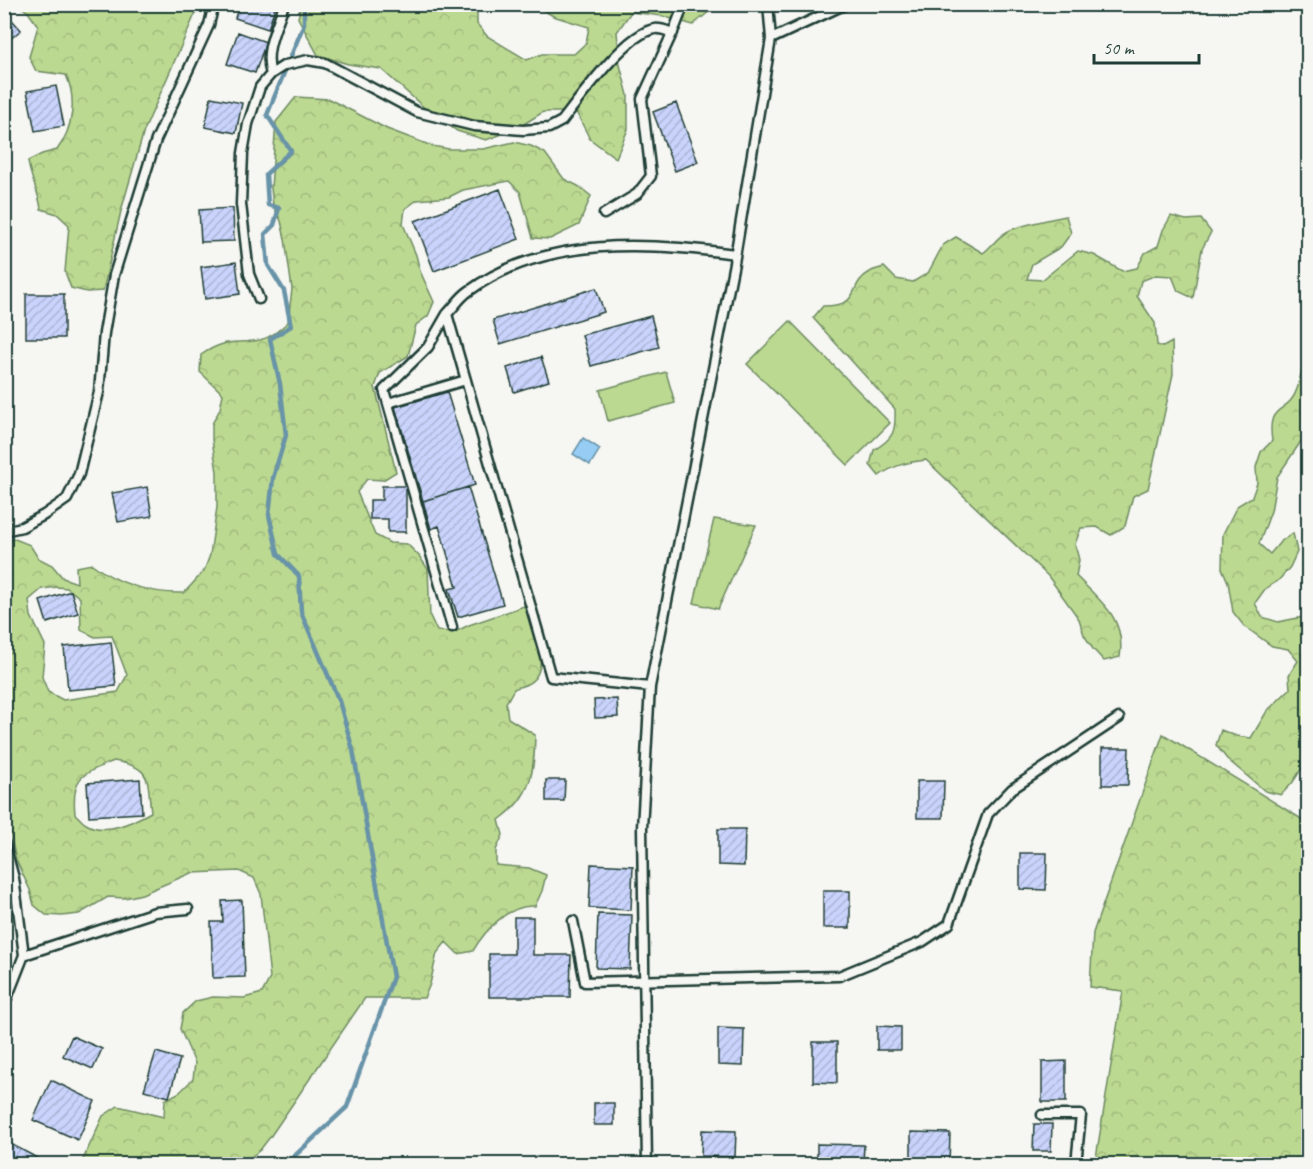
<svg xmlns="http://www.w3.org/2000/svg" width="1313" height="1169" font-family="Caveat,sans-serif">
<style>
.forest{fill:url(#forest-crowns);stroke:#6e8b62;stroke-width:1.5;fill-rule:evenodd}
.green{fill:#bcd991;stroke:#6e8b62;stroke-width:1.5}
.water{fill:#97cdf5;stroke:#6793a8;stroke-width:1.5}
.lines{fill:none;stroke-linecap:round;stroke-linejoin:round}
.stream{stroke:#6793a8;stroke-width:4.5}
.building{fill:url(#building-hatch);stroke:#1f3d34;stroke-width:1.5}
.service-casing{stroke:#1f3d34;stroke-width:13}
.service{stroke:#f6f6f2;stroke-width:8}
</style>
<defs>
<pattern id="forest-crowns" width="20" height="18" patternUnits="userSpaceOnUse" patternTransform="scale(1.5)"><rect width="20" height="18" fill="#bcd991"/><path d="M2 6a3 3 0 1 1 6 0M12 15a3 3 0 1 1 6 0" fill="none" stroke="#a1bb7e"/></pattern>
<pattern id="building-hatch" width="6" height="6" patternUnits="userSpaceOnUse" patternTransform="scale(1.5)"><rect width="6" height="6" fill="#c9d3fb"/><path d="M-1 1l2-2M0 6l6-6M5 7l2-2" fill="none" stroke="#acb6d8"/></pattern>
</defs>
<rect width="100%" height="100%" fill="#f6f6f2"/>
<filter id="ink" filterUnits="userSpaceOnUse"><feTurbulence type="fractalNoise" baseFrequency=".0167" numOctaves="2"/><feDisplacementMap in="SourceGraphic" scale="12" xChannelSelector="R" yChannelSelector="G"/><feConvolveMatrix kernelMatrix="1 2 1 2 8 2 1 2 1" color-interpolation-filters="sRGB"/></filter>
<g filter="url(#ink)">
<path class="forest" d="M19 5H199L144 131 121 211 103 291 87 292 71 288 65 272 69 225 57 214 41 209C39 192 30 178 28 161L42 154 57 150C73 129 77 99 66 75L36 71 29 57 38 26 28 12Z
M301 5H477V24L487 36 527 60 542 54H574L586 43 589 27 553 16 540 8 528 5H717L693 25 662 16 631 12 617 32 620 65 628 95V129L616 158 590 139 576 112H543L516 129 486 140 457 131 429 112 381 69 348 64 318 55 298 18Z
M296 97 329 99 387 129 432 146 449 149H483L514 142 531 146 545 153 564 179 578 186 591 196 579 225 550 239 533 238 520 192 509 181 463 190 449 197 417 200 405 209 403 224 416 255 420 271 434 302 428 316 416 325 408 356 380 373 375 387 396 472 383 480 367 479 357 492 375 535 390 543 407 544 419 556 428 569 430 616 437 631 455 632 469 625 527 605C533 627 554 671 527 684 523 686 518 687 514 689L506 703 508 718 535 735C534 773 532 796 499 820L503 835 496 850V865L529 868 546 875 542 891 535 906C509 904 485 930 473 951L458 954 446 942 437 953 430 984 424 998H365L270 1137 260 1150 242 1164H81L103 1116 118 1106 164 1117 165 1100 180 1092 193 1079 195 1063 180 1029 183 1013 196 1001 213 997 244 998 262 993 270 978 261 894 254 878 239 871 191 873 142 894 125 898 108 897 79 914 62 916 46 915 34 905 30 890 16 860 5 810 4 541 15 539 30 545 38 558 52 565 63 578 77 583 76 567 92 564C117 584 152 594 184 593L204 571 210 555 217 507V472L212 440V424L220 409 223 394 200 372 201 355C227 337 234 345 260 340 272 337 280 329 288 322L292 289 285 239 281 221 273 205 271 188 276 122ZM57 587 67 588 80 598 81 630 95 637 112 636 127 675 118 692 63 700 48 692 42 677 45 645 31 616 29 600 42 589ZM114 761C153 767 147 780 151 812 133 822 106 836 86 824 82 822 79 817 75 814 71 775 83 774 114 761Z
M1066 216 1071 233 1061 247 1032 264 1027 279 1042 280 1078 251 1094 255 1122 271 1137 268 1145 253 1158 246 1163 230 1171 216 1186 220 1201 219 1211 232 1202 249 1193 298 1178 291 1172 276 1156 275 1141 281 1137 296 1155 323 1157 345 1163 347 1172 342 1173 374 1148 489 1133 496 1125 526 1111 535 1097 527 1081 528 1075 544 1079 560 1076 576C1101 602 1126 618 1120 657L1104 661 1093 649 1084 635 1079 619 1048 576 926 460C908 462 894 465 879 476L870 465 874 450C894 438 896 431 895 409L813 318 823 306C864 306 846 285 870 272 874 269 880 269 884 267L896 279 913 282 928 273 943 245 956 237 983 253C992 246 997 238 1005 233 1012 227 1055 218 1066 216Z
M1308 352V431L1277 477 1271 511 1259 544 1270 554 1280 542 1293 533 1297 552 1290 567 1279 580 1265 589 1255 603 1262 617 1278 622 1308 616V771L1302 768 1293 782 1281 795 1265 791 1227 759 1216 745 1221 730 1236 736 1251 738 1267 711 1290 689 1289 675 1298 661 1288 649 1272 646 1244 626 1233 612 1228 582 1222 568 1223 534 1237 506 1252 497 1257 483 1256 467 1261 452 1272 441C1266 401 1288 416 1297 389 1302 376 1301 363 1308 352Z
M1163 734 1308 823V1164H1095L1123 991 1090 987 1093 933Z"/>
<path class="green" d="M790 321 890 423 848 465 747 364Z
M666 372 675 403 608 421 600 390Z
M714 519 756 525 718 609 694 603Z"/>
<path class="water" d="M583 438 600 449 590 465 573 454Z"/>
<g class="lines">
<path class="stream" d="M286 1164 347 1107 393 977 353 750 339 701 301 612 299 576 278 554 269 515 273 478 286 435 280 384 270 339 291 326 284 291 268 265 265 234 274 225 279 208 268 205 266 174 291 151 267 115 304 24V4"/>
</g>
<path class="building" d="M239 4H269L275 7 268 29 235 18Z
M4 11 21 30 4 44Z
M238 32 266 42 255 73 227 64Z
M56 86 64 126 35 131 27 91Z
M211 97 242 103 236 133 205 127Z
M676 103 698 162 675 171 653 112Z
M500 189 519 239 434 271 415 221Z
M233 208 234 241 201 242 199 210Z
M236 262 240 294 205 299 201 267Z
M596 288 604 312 500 344 493 320Z
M26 294H64V338H26Z
M651 316 659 347 591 366 582 335Z
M541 357 549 381 514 392 507 368Z
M447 392 475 485 423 501 395 407Z
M382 486H406V532H388V519H370V500H382Z
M147 487 152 516 118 522 112 493Z
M468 487 503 604 458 617 449 589 457 587 439 526 431 529 423 501Z
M71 591 78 613 47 623 40 601Z
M111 642 116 686 68 690 64 647Z
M617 699 618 717 595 718 594 700Z
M1102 748H1129L1128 785H1102Z
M140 779 142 813 89 816 87 783Z
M546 780H565L564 801H546Z
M917 781H944L943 818H917Z
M718 829H745L744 866 718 865Z
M1020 853H1047L1046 890 1020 889Z
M591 864 633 866 631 910 589 908Z
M823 891H850V928H823Z
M242 900 245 977 213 978 211 922H223L222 901Z
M598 914 632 915 630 969 596 968Z
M514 917H533V955H571L570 997H489V954H514Z
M877 1026 901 1027V1050H877Z
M718 1028 744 1029 743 1066 718 1065Z
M72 1036 102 1049 93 1069 63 1056Z
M813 1042H837V1083L813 1082Z
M156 1052 180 1059 169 1097 144 1090Z
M1066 1061V1102H1042V1062Z
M51 1080 95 1101 78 1140 33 1120Z
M594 1103H614V1125H594Z
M1034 1124H1052L1051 1151H1033Z
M702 1130 736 1131 735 1157 701 1156Z
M911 1132 950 1133 949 1164H911Z
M7 1142 45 1162 44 1164H4V1146Z
M817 1144 864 1145 863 1164H817Z"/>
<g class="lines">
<defs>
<path id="service" d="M771 39 846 4
M271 74C263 51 277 27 284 4
M604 214 637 194 651 176 642 99 676 25 684 4
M259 299 249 274 241 204 243 153 248 124 260 87 271 74 285 65 308 60 325 63 417 112 474 126 523 130 549 128 562 121C580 98 627 32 655 29 660 28 667 31 673 33
M447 314 428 347 384 390 452 627
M388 403 466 380
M4 531 22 527 44 515 67 499 79 474 99 392 104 333 114 275 156 140 209 25 214 4
M650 687 551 677 447 314C454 307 460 297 469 291 544 236 648 242 735 254
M4 842 14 878 24 955 4 1006
M573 921 585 982 839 976 922 942 949 924 988 814 1012 789 1119 718
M24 955 155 912 188 909
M1042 1115H1081L1076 1164
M647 1164 642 828 650 687 734 263 771 39 768 4"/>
</defs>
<use href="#service" class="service-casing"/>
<use href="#service" class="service"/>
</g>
</g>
<rect width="1313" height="1169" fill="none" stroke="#f6f6f2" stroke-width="24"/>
<rect x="12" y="12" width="1289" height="1145" fill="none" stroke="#1f3d34" stroke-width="2" filter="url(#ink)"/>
<path d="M1094 54v9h105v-9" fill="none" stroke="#1f3d34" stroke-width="3"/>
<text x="1103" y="54" font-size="18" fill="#1f3d34" stroke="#f6f6f2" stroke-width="4.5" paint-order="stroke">50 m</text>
</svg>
